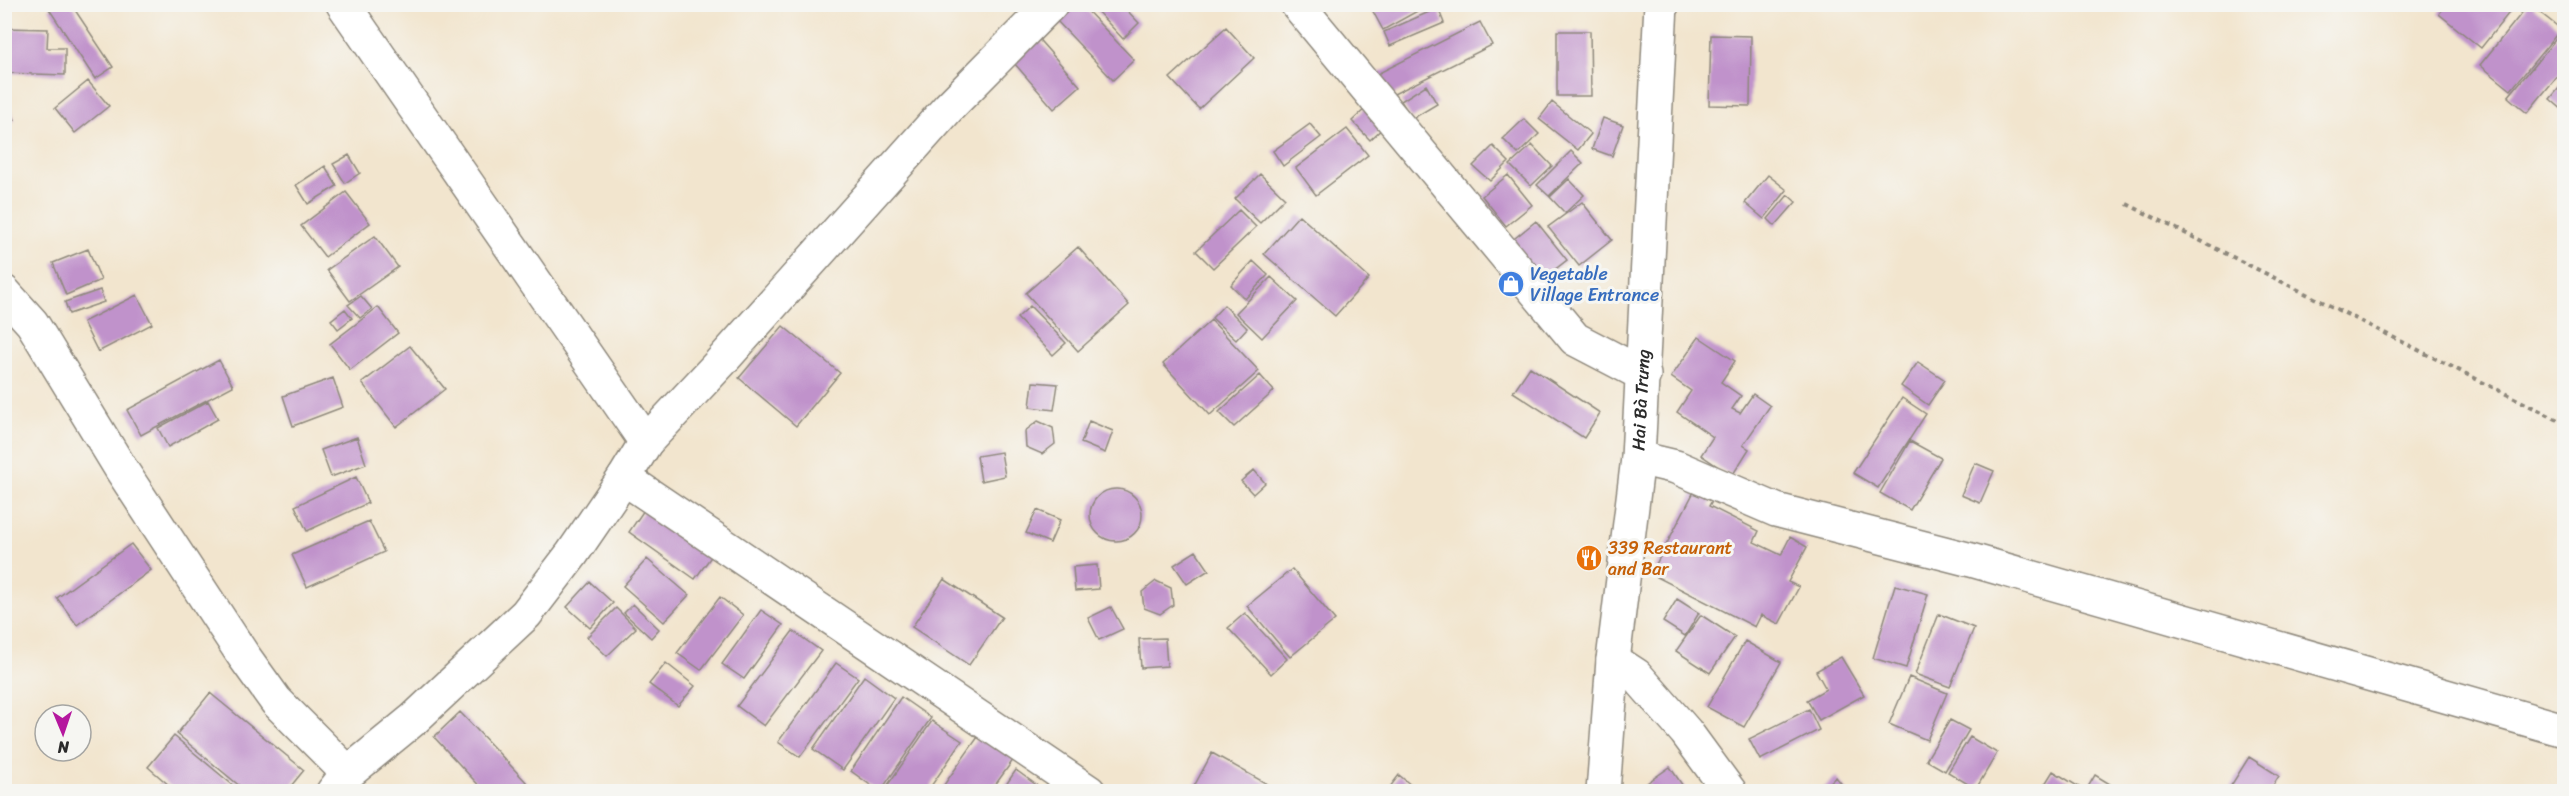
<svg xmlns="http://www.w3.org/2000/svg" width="2569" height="796" font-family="Sriracha,sans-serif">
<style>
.building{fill:#c092cb}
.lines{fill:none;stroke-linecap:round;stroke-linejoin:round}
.minor-casing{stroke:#8e887c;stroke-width:36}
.path{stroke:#8e887c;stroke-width:4;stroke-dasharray:4.5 4.5;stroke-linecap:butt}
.minor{stroke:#fff;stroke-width:33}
.labels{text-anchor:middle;stroke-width:6;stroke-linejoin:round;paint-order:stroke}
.shop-label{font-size:18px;fill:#366cbe;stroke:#f6f6f2;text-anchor:start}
.street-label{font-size:18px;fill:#2b2b2b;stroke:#f6f6f2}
.food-label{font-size:18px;fill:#c56008;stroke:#f6f6f2;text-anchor:start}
</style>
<rect width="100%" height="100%" fill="#f6f6f2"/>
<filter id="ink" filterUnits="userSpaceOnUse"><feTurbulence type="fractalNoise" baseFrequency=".0167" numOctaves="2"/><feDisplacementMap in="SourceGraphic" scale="12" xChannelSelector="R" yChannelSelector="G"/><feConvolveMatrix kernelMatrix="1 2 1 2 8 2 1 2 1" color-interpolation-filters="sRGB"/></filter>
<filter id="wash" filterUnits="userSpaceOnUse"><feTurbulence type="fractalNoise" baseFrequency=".008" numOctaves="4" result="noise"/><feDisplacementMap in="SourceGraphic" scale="24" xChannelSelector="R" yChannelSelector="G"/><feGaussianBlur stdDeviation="1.35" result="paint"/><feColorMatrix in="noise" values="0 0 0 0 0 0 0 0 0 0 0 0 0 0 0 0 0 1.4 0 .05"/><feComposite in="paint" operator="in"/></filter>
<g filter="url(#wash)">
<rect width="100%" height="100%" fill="#f2e5ce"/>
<g id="blocks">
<path class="building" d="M55 4H71L113 67 95 79 49 9Z
M1074 4H1081L1134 60 1113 80 1057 21Z
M1102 4H1121L1139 23 1123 39 1096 10Z
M1369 4H1430L1383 30Z
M2446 4H2516L2481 48 2439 14Z
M2529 4 2561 29 2511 90 2480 65Z
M1438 8 1444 23 1390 46 1384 32Z
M1480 22 1492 45 1388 97 1377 74Z
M1226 27 1254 58 1199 109 1170 78Z
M4 28 48 29 47 48H65V75L4 73Z
M2564 29V68L2527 113 2508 97Z
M1557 31H1590L1591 96H1557Z
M1034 34 1080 86 1054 109 1008 56Z
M1711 35 1751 36 1750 106 1709 105Z
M88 81 109 106 75 133 55 108Z
M2564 82V111L2550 99Z
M1426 85 1437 104 1412 119 1401 101Z
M4 97 15 120 4 125Z
M1552 102 1591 134 1578 150 1539 119Z
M1368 106 1386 125 1370 140 1352 121Z
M1603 118 1623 125 1612 156 1592 149Z
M1524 119 1539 134 1518 154 1503 139Z
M1310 124 1321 137 1283 166 1273 151Z
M1347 129 1368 155 1316 195 1296 168Z
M1532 145 1552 166 1531 186 1510 165Z
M1493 146 1509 162 1490 181 1473 166Z
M1571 151 1583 163 1549 196 1537 185Z
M349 155 360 173 345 183 333 164Z
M325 166 337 186 308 204 296 185Z
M1260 174 1285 198 1260 223 1235 199Z
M1508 175 1532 205 1506 226 1482 196Z
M1768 175 1787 190 1764 219 1745 203Z
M1569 179 1584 195 1565 213 1550 197Z
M346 192 370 223 325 257 301 226Z
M1788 195 1796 202 1775 226 1768 219Z
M1582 202 1612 240 1579 266 1548 227Z
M1239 210 1256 227 1213 268 1196 251Z
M1299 215 1369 278 1335 316 1264 254Z
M1536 221 1567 260 1540 281 1510 242Z
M375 236 398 267 350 301 327 270Z
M1078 247 1129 305 1078 351 1026 293Z
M88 249 101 280 66 295 53 263Z
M1253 261 1268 275 1245 299 1231 285Z
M1271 277 1297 301 1262 338 1236 313Z
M100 290 104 302 69 314 65 302Z
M137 295 152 324 98 352 83 322Z
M361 296 372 309 360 318 348 305Z
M1224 305 1247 328 1236 340 1212 318Z
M1030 306 1066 343 1053 355 1017 318Z
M378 307 398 333 350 370 330 344Z
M345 309 352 318 338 329 331 320Z
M1211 320 1259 371 1210 415 1163 364Z
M783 326 840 373 796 426 739 378Z
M1699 337 1735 361 1721 382 1741 396 1732 409 1740 413 1753 394 1770 406 1743 445 1749 449 1732 476 1701 455 1713 437 1677 412 1691 391 1671 377Z
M410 346 445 389 396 427 362 383Z
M219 360 233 386 141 435 127 410Z
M1918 362 1945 380 1928 405 1901 386Z
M1530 367 1600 413 1584 438 1513 392Z
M1260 375 1274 391 1234 427 1219 412Z
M333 378 343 407 293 426 283 396Z
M1033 382 1058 384 1054 410 1030 407Z
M1902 398 1926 414 1878 488 1853 473Z
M208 401 218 419 168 447 158 428Z
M1038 421 1053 428 1055 444 1042 454 1026 447 1025 431Z
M1089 421 1113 431 1105 453 1081 443Z
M357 437 366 464 331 477 321 450Z
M1910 441 1941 458 1910 510 1880 493Z
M1001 452 1005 476 981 481 977 456Z
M1975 463 1994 471 1980 503 1961 495Z
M1254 470 1265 483 1253 494 1241 481Z
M356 477 368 503 307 531 295 506Z
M1698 484 1716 493 1709 506 1759 531 1754 542 1781 555 1790 537 1807 547 1788 582 1799 587 1779 624 1761 615 1755 627 1651 574Z
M1090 515a26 26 0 1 1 52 0a26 26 0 1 1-52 0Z
M646 507 713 554 695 579 629 532Z
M1037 510 1060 520 1050 543 1026 533Z
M369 521 384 552 307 587 292 555Z
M131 544 151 570 77 625 57 598Z
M1196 551 1209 570 1187 584 1174 565Z
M647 559 689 595 664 622 623 586Z
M1097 565 1099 589 1075 591 1073 567Z
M1292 569 1335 620 1290 657 1247 606Z
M944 579 1002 617 969 665 912 627Z
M1156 581 1171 588 1173 605 1160 614 1144 608 1142 592Z
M590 582 613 603 590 628 567 607Z
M1895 585 1928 594 1906 668 1873 658Z
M720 597 743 615 701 670 677 653Z
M1677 599 1699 613 1685 636 1663 622Z
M633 604 659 629 651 638 624 613Z
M1111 607 1123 629 1099 640 1088 618Z
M616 608 636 628 607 656 587 637Z
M761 610 783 625 744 679 722 664Z
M1245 613 1287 659 1271 674 1228 628Z
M1939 614 1974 628 1950 687 1915 674Z
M1701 615 1735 637 1710 673 1676 651Z
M793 631 821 651 764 726 737 706Z
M1165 638 1167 666 1141 668 1139 639Z
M1745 641 1781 662 1744 727 1707 707Z
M1841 657 1864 695 1819 720 1807 700 1826 689 1816 671Z
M666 663 695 686 678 706 649 684Z
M836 663 858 678 800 757 778 742Z
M864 676 894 698 843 770 813 749Z
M1909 677 1947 693 1927 740 1889 724Z
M210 693 304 770 286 792H247L177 734Z
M901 697 931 718 880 792 851 771Z
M1809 709 1819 730 1760 760 1749 739Z
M460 712 528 784 519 792H485L434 737Z
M1950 720 1969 730 1945 771 1926 760Z
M932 721 962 741 927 792H883Z
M985 727 1019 752 990 792H939Z
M174 736 241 792H177L148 767Z
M1970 737 1997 753 1976 789 1948 772Z
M1212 753 1276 789 1275 792H1191Z
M2249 757 2279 776 2269 792H2227Z
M1670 767 1687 792H1653L1647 783Z
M1016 770 1043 790 1042 792H1001Z
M2053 771 2079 787 2076 792H2040Z
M1399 775 1419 792H1386Z
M2095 775 2123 792H2085Z
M1836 777 1848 792H1819Z
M161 783 172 792H154Z"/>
</g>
</g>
<g filter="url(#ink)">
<use href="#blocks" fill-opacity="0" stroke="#8e887c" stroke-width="1.5"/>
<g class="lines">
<defs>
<g id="minor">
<path d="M343 4 646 442"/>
<path d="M1297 4 1575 339 1644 375"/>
<path d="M4 292 32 323 121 469 243 655 276 701 348 773"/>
<path d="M1638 458 1676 467 1776 510 1971 560 2564 730"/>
<path d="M624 478 1089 792"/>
<path d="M1613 660 1636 675 1686 732 1730 792"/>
<path d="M333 792 348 773 414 719 526 614 572 554 624 478 646 442 720 363 949 107 1051 4"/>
<path id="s1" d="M1603 792 1613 660 1638 458 1661 4"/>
</g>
</defs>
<use href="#minor" class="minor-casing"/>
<path class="path" d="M2127 204 2564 423"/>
<use href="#minor" class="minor"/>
</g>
</g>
<defs>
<symbol id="shop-disc" viewBox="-11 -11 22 22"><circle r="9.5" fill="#3f7fe0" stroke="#f6f6f2"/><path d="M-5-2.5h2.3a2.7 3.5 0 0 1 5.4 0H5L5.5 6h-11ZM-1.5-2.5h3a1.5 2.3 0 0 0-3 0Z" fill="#fff"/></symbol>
<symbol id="restaurant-disc" viewBox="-11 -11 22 22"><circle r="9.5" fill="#e8710a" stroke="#f6f6f2"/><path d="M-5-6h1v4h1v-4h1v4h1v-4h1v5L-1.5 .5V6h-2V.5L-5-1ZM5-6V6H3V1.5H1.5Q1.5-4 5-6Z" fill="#fff"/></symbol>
</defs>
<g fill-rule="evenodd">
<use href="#shop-disc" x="1496" y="269" width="30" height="30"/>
<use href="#restaurant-disc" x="1574" y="543" width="30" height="30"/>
</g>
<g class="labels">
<g class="shop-label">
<text x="1530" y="280">Vegetable<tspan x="1530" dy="21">Village Entrance</tspan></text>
</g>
<g class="street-label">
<text dy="6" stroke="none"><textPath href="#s1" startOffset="394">Hai Bà Trưng</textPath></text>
</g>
<g class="food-label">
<text x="1608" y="554">339 Restaurant<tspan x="1608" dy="21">and Bar</tspan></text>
</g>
</g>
<rect width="2569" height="796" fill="none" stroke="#f6f6f2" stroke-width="24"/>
<g transform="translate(63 733) rotate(178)"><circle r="28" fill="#f6f6f2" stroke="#a5a5a2" stroke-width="1.5"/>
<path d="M0-4.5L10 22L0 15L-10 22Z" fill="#b5179e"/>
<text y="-9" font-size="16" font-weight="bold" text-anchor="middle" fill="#2b2b2b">N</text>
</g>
</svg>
